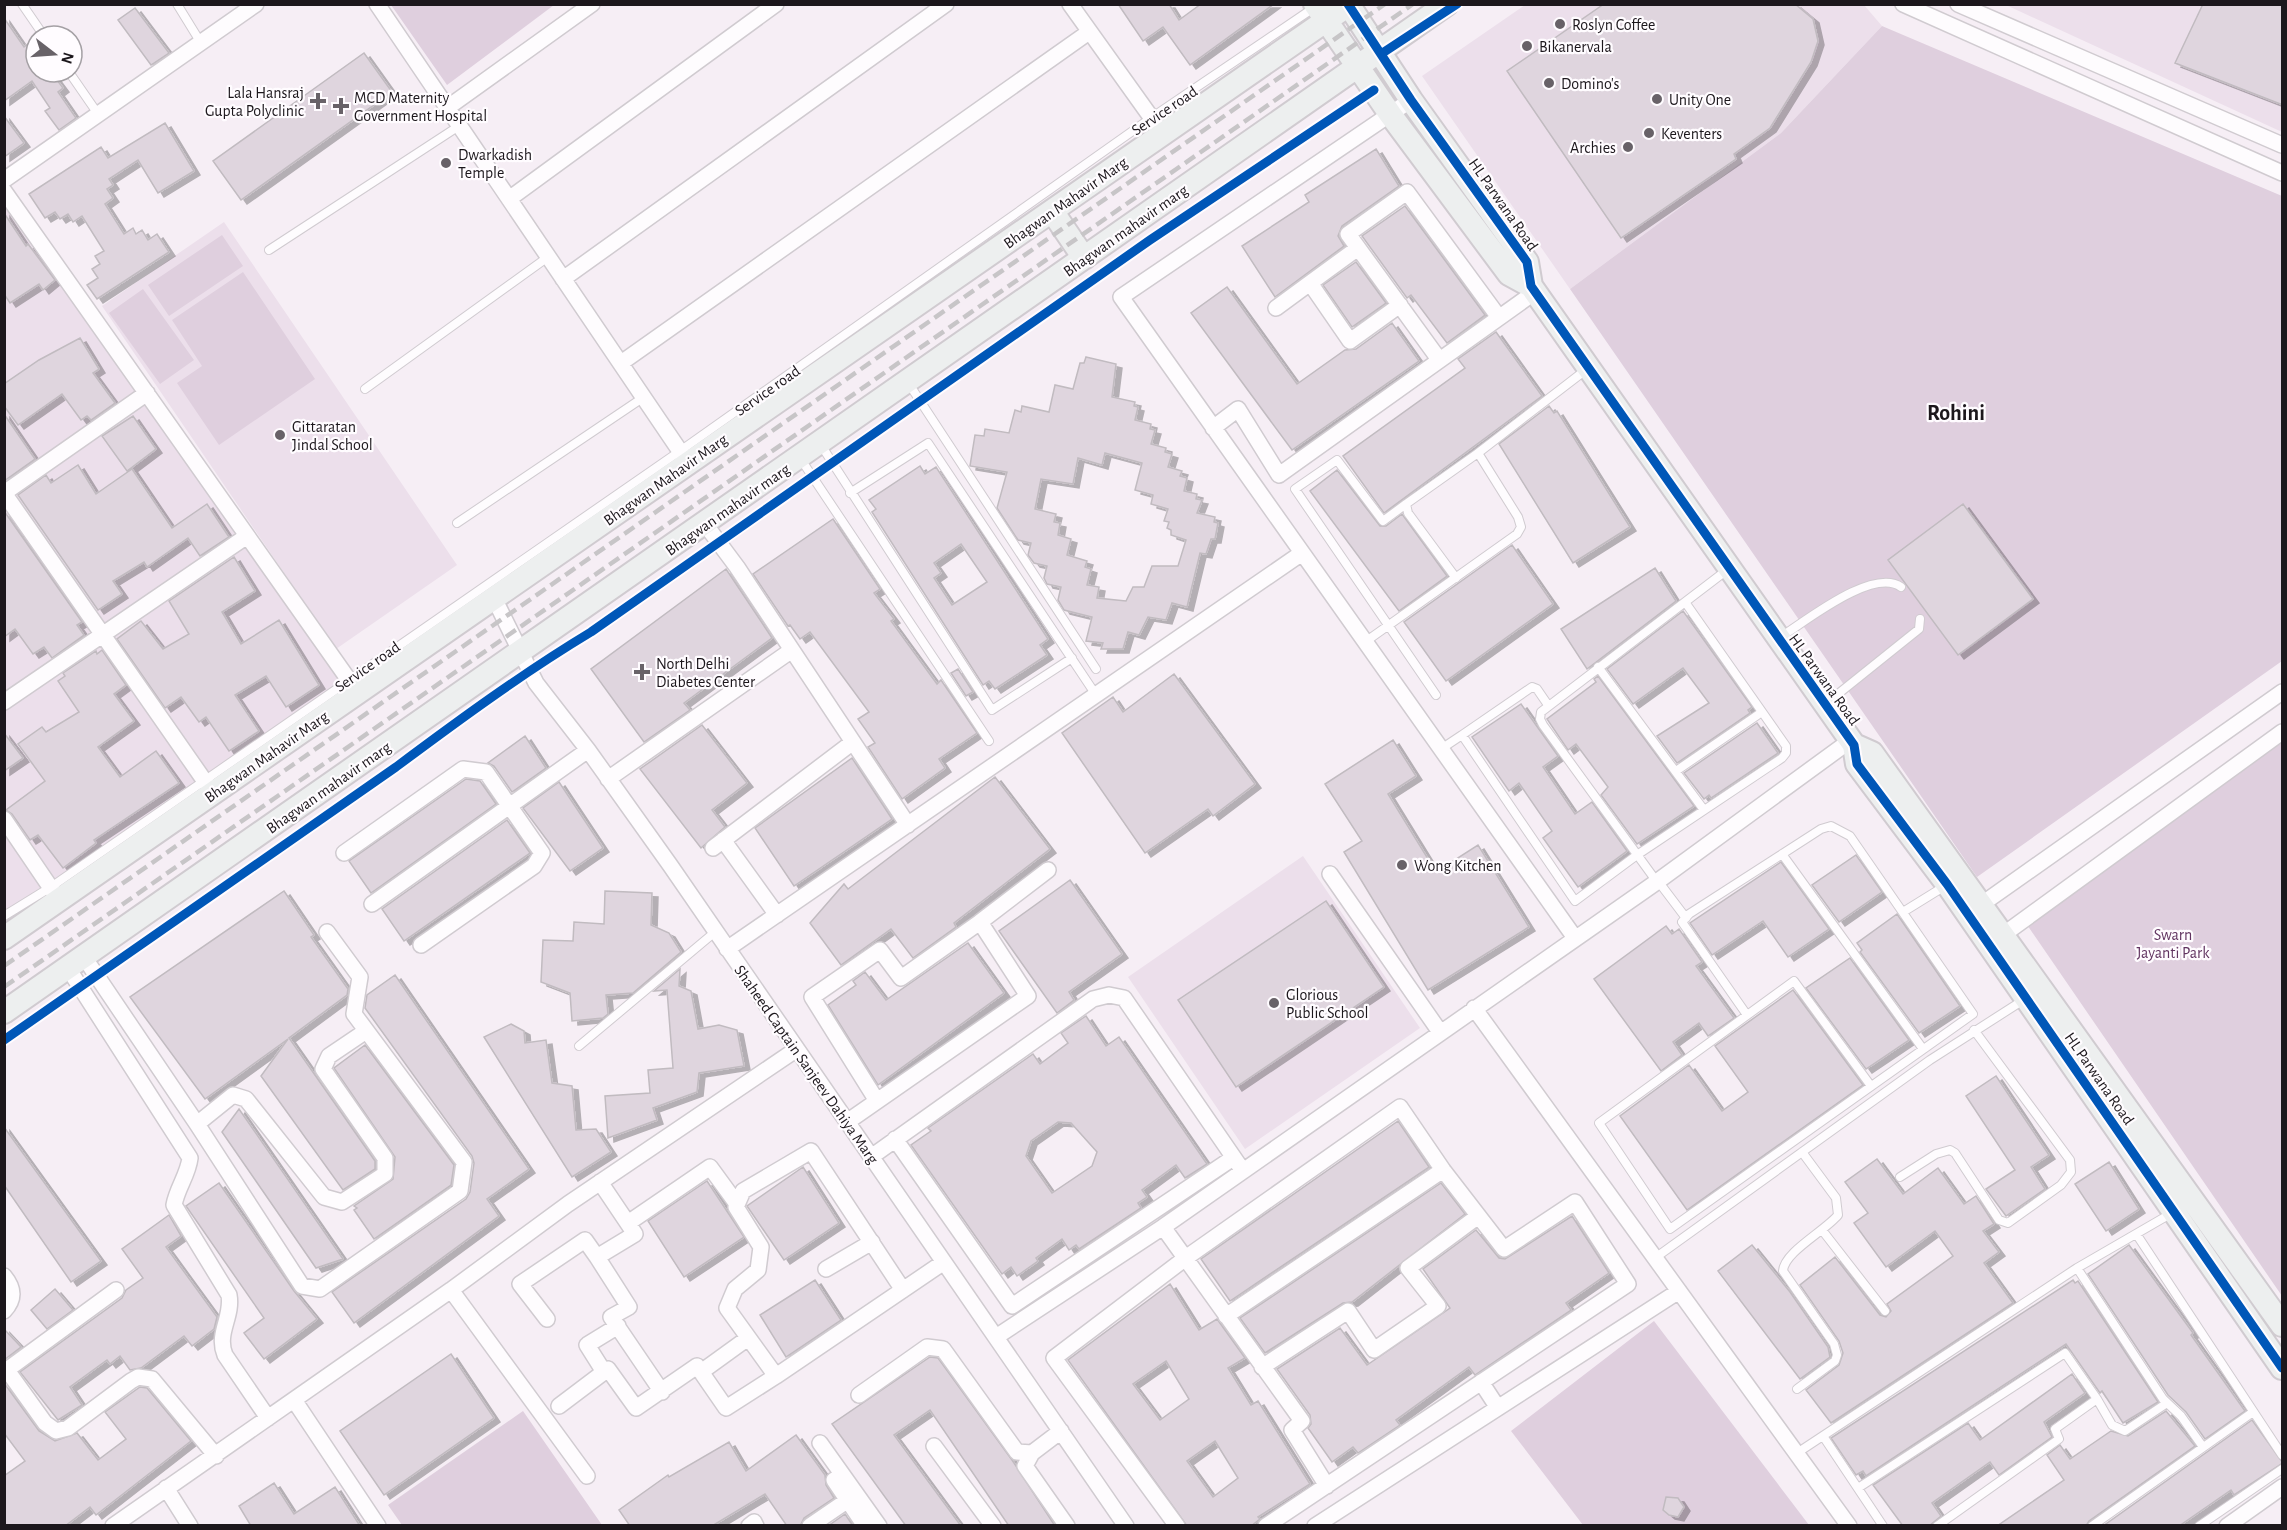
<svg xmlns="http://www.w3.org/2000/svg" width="2287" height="1530" font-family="'Alegreya Sans',sans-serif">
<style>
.built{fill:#ecdfeb}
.green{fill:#dfcfde}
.building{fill:#dfd5de;stroke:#c1bbc0;stroke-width:1.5;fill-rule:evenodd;filter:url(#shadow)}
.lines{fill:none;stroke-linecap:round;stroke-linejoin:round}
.lane-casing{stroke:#d0cbd0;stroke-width:10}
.street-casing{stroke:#d0cbd0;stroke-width:18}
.secondary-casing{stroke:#d0cbd0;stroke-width:26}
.lane{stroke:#fefcfe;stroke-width:8}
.street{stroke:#fefcfe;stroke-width:15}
.secondary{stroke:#edefef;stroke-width:22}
.rail{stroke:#c7c5c7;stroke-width:4.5;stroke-dasharray:12 6;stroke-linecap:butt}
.cycleway-casing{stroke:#fffcff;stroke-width:13}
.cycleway{stroke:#0057b8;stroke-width:9}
.poi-dot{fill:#686268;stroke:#fffcff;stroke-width:2}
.labels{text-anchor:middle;stroke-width:4.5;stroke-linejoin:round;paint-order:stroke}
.poi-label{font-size:16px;fill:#1c171c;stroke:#fffcff;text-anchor:start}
.street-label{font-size:16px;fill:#1c171c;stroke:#fffcff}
.park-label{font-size:16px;fill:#613360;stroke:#fffcff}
.district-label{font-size:22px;font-weight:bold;fill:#1c171c;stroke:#fffcff}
</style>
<defs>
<filter id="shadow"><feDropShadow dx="6" dy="4" stdDeviation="0" flood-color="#0004"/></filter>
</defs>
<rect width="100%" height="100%" fill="#f6eef5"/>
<path class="built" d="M1525 5H1864L1882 26 1781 133 1570 289 1422 76Z
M2006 5H2282V132Z
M4 191 358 693 5 923H4Z
M224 222 457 565 336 649 102 306Z
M1303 856 1420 1028 1245 1149 1128 977Z"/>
<path class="green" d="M391 5H554L447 85Z
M1882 26 2282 196V661L1977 877 1570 289 1781 133Z
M222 235 243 266 169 316 148 285Z
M243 272 315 379 219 445 177 383 202 366 172 320Z
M143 289 194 360 160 384 109 313Z
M2282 731V1296L2021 916Z
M1654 1321 1809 1525H1583L1511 1431Z
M523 1411 602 1525H402L388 1505Z"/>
<path class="building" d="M1118 4H1169L1179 20 1201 4H1274L1190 65 1163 27 1143 41Z
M1604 4H1795L1813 19 1818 41 1811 62 1770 128 1734 154 1736 159 1621 238 1507 71Z
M2203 4H2283V105L2175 63Z
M135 8 169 53 151 65 118 20Z
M4 18 24 47 29 43 36 53V72H51L63 88 58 92 76 118 59 130 45 111 50 108 32 81 4 101Z
M364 53 392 92 241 200 213 161Z
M4 116 24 143 4 157Z
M165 123 194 171 158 193 138 160 109 179 113 185 107 189 113 198 105 204 124 234 133 228 136 234 142 230 148 240 157 234 169 252 97 299 87 285 98 278 92 269 100 264 95 256 104 251 82 216 73 222 68 214 60 219 55 212 45 218 29 194 101 147 108 158Z
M1376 149 1399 186 1342 226 1338 236 1344 246 1275 297 1242 246 1309 202 1305 195Z
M1405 206 1485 315 1447 343 1411 295 1407 298 1362 236Z
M4 213 26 246 28 244 55 280 43 290 39 284 10 303 4 294Z
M1356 262 1386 303 1352 327 1323 285Z
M1227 287 1297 384 1345 350 1356 349 1392 323 1419 361 1292 450 1191 313Z
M1496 332 1542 396 1384 513 1343 456 1465 368 1458 359Z
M80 338 99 369 93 373 115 403 91 420 87 416 81 420 62 394 18 425 4 406V384L39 360Z
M1086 357 1116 364 1112 397 1135 402 1134 406 1138 407 1135 420 1151 424 1150 429 1155 430 1151 444 1166 448 1165 452 1172 454 1168 467 1182 471 1180 476 1187 478 1184 491 1197 494 1196 499 1202 500 1197 513 1215 517 1214 522 1218 523 1215 539H1211L1206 554 1200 553 1187 607 1172 603 1166 620 1148 617 1139 635 1128 632 1123 649H1101L1103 643 1086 641 1092 617 1064 610 1058 600 1061 587 1047 584 1044 578 1047 566 1034 563 1028 555 1031 543 1018 540 997 508 1007 472 970 466 975 435 984 436 985 429 1009 433 1015 410 1021 412 1022 406 1049 412 1055 385 1073 389 1080 363H1084ZM1105 453 1142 463 1135 490 1153 495 1151 504 1168 509 1164 521 1169 522 1167 528 1171 530V535L1186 540 1178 566H1152L1144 587H1133L1126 601 1097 598 1099 587 1087 585 1091 569 1085 567 1087 561 1067 555 1071 539 1058 535 1060 523 1054 522 1056 514 1035 509 1041 479 1073 484 1078 458 1102 465Z
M1549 406 1554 413 1557 411 1630 527 1573 563 1499 444Z
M4 414 35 459 4 481Z
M133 416 156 449 127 471 102 436Z
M78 465 96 494 132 469 172 528 207 504 229 537 200 556 188 538 147 567 144 562 113 581 122 594 98 610 18 495 46 475 51 483Z
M920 466 925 474 936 467 1048 639 1040 645 1047 655 995 689 989 681 983 685 872 512 876 509 869 500ZM961 544 987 582 952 605 934 578 941 573 934 563Z
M1337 470 1380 526H1386L1402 514 1447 576 1399 611 1310 491Z
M1963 504 2033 599 1958 655 1888 560Z
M4 511 82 622 77 625 84 635 52 658 44 647 33 654 15 629 4 637Z
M833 519 880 589 874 593 894 619 891 621 937 684 941 680 977 733 939 759 945 768 902 799 868 747 875 743 858 719 869 712 810 632 800 639 790 625 788 626 753 574Z
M1512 545 1553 604 1446 681 1404 622Z
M234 557 255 591 222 612 241 644 279 620 319 685 286 707 266 676 235 695 259 731 229 751 206 717 199 722 181 697 165 708 117 639 141 621 163 649 189 634 169 601Z
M1655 568 1676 601 1587 669 1561 629Z
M726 569 772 638 684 703 690 710 644 742 591 669Z
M1683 611 1752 707 1748 710 1750 713 1677 763 1657 736 1709 703 1683 668 1633 704 1607 669Z
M102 650 126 685 114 694 134 721 98 747 120 777 156 751 179 783 94 840 96 843 63 868 38 835 30 840 12 814 6 810 45 781 18 744 42 727 46 732 79 712 58 681 65 676 63 673 96 651 97 654Z
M958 669 973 692 966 696 951 673Z
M1174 674 1255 784 1213 816 1208 809 1145 853 1062 733 1113 697 1123 712Z
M1598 676 1694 806 1637 844 1601 795 1608 787 1576 744 1568 750 1547 719 1596 682 1594 679Z
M1521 704 1558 756 1543 767 1575 814 1592 802 1627 851 1578 887 1543 838 1552 831 1519 783 1509 791 1472 737Z
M1757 723 1778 753 1711 798 1709 795 1704 799 1684 773Z
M702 725 747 783 712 810 725 827 701 848 640 769Z
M4 733 23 758 4 771Z
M525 736 546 768 512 792 494 766 488 763Z
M1393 740 1416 776 1388 794 1436 872 1478 845 1529 927 1428 990 1344 852 1362 841 1325 784Z
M852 758 892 819 794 886 755 828Z
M995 777 1050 849 954 923 956 927 913 958 891 929 841 965 810 923 844 884 848 889Z
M466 779 480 781 496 804 371 893 349 861Z
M559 782 603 848 570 871 523 808Z
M507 820 530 853 404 941 382 909Z
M1856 855 1882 892 1839 922 1812 885Z
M1781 862 1829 929 1788 957 1763 921 1712 955 1690 923Z
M1070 880 1122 954 1069 992 1074 1000 1057 1013 999 931Z
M284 891 314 935 311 937 348 989 347 995 289 1038 375 1161V1169L343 1190 261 1076 288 1039 205 1099 130 997Z
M605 891 652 893 651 925 669 933 681 952 633 993 606 995 608 1014 603 1018 572 1021 570 993 541 982 543 940 573 941 574 922 604 924Z
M1326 901 1384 987 1236 1087 1178 1000Z
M1897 914 1960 1006 1919 1033 1860 952 1862 950 1857 943Z
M1666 926 1672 934 1679 929 1702 962 1696 966 1734 1018 1708 1036 1699 1023 1673 1042 1682 1055 1661 1071 1594 979Z
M968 943 1004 993 878 1085 828 1005 856 985 853 981 865 972 886 1000Z
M1850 958 1909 1040 1866 1069 1806 988Z
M680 969 679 986 691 991 698 1029 719 1025 737 1030 744 1066 699 1073 697 1092 653 1108 657 1120 608 1138 605 1096 650 1093 648 1070 673 1068 667 990 654 991Z
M395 975 529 1169 487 1199 499 1216 354 1323 332 1292 466 1199 470 1192 474 1163 472 1156 365 1008 367 995Z
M1793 990 1863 1085 1687 1210 1620 1116 1689 1065 1722 1111 1748 1092 1715 1046Z
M1086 1016 1106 1046 1119 1037 1207 1164 1185 1178 1176 1165 1142 1190 1147 1197 1138 1203 1141 1208 1079 1249 1076 1245 1069 1250 1062 1239 1036 1258 1038 1261 1017 1276 1011 1267 1002 1274 911 1145 931 1131 928 1128 1033 1054 1040 1064 1068 1043 1061 1033ZM1058 1122 1071 1123 1097 1152 1092 1166 1052 1193 1026 1156 1031 1141Z
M511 1024 524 1031 525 1043 546 1040 552 1083 572 1086 576 1130 596 1129 611 1152 572 1177 484 1037Z
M365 1045 454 1165 451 1185 374 1239 354 1210 357 1208 354 1206 393 1179 395 1157 334 1068Z
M1996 1076 2049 1155 2031 1167 2045 1189 2006 1216 1986 1189 2015 1170 1966 1096Z
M239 1109 343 1259 316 1268 222 1132Z
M1398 1121 1429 1167 1230 1301 1201 1259Z
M4 1127 101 1261 71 1282 4 1185Z
M1877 1159 1903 1194 1938 1168 1964 1204 1976 1196 1994 1224 1983 1231 1999 1252 1984 1263 2013 1303 1831 1423 1806 1390 1839 1365 1843 1353 1839 1341 1800 1285 1835 1257 1880 1315 1886 1317 1891 1311 1887 1304 1953 1256 1935 1231 1886 1267 1854 1223 1868 1213 1845 1182Z
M2109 1162 2139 1209 2106 1231 2075 1184Z
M803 1167 839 1223 784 1260 747 1206Z
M707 1181 744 1237 684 1277 648 1221Z
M219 1183 294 1291 317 1319 264 1359 244 1333 264 1318 186 1206Z
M1441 1183 1465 1214 1352 1302 1343 1303 1265 1353 1240 1318Z
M169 1215 181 1236 166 1247 217 1317 214 1329 192 1346 184 1336 141 1368 130 1370 120 1356 110 1364 107 1360 70 1387 82 1405 58 1420 20 1372 122 1298 126 1290 143 1278 122 1249Z
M1572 1216 1609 1273 1566 1303 1571 1310 1475 1375 1469 1367 1396 1420 1400 1425 1358 1453 1353 1447 1332 1462 1308 1428 1311 1424 1310 1415 1277 1369 1340 1328 1367 1365 1450 1308 1423 1269 1476 1230 1499 1258 1505 1259Z
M1752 1245 1790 1292 1828 1347 1830 1357 1800 1379 1718 1271Z
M2129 1245 2193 1333 2191 1335 2245 1411 2205 1439 2186 1412 2168 1395 2088 1274Z
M815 1280 841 1320 786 1357 760 1315Z
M2073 1280 2075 1283 2078 1281 2158 1402 2123 1423 2102 1391 2100 1393 2066 1344 1866 1476 1863 1471 1856 1475 1831 1438Z
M1170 1284 1199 1330 1217 1319 1245 1358 1228 1368 1251 1405 1258 1401 1310 1484 1258 1517 1260 1519 1251 1526H1187L1068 1360ZM1166 1361 1189 1399 1160 1420 1133 1384ZM1215 1441 1238 1478 1213 1497 1187 1461Z
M55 1289 73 1310 47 1329 31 1310Z
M4 1329 21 1347 4 1360Z
M451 1354 494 1418 384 1495 340 1431Z
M930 1357 938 1358 1012 1460 1055 1526H1009L930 1410 894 1435 961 1526H906L832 1424Z
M2072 1374 2085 1393 2044 1422 2052 1437 1999 1475 1990 1462 1932 1503 1941 1516 1929 1526H1903L1873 1485 1968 1423 1980 1440Z
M4 1383 39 1431 55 1441 77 1433 98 1460 126 1439 105 1412 140 1387 147 1388 191 1441 96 1515 90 1507 65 1526H4V1476L25 1461 4 1433Z
M2166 1411 2195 1446 2089 1521 2086 1526H1997L2064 1480 2047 1455 2060 1445 2070 1459 2111 1431 2128 1436Z
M2252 1420 2283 1463 2234 1495 2231 1490 2179 1526H2103Z
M796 1435 825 1475 826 1485 834 1498 804 1518 800 1526H787L765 1494 712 1526H630L619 1510 668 1475 669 1477 729 1442 746 1471Z
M274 1483 294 1514 335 1487 360 1526H251L239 1506Z
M1666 1497 1678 1498 1684 1507 1678 1517 1669 1515 1663 1510Z
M845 1514 853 1526H828Z"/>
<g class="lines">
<defs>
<path id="lane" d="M22 4 44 36
M177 4 201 43
M69 72 98 114
M269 250 459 126
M909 384 1096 669
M365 389 548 257
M821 445 992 710 1072 658
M800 458 989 741
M850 493 928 443 1096 695
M1406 504 1383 521 1337 460 1295 489 1436 695
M457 523 644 397
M1456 578 1408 513 1406 504 1478 453
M1782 636C1806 621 1873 567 1901 587
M1365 642 1517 534 1521 527 1518 517 1478 453 1587 369
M1598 667 1704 810
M1828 702 1919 629 1920 619
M1462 735 1532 687 1537 689 1548 705
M1441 749 1462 735 1575 901 1637 855 1782 758 1786 753V746L1685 602
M1676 771 1762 712
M1782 854 1923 1049
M1658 881 1686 918
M1657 882 1543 725 1540 719 1541 712 1727 570
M1903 912 1945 886
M4 916 51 887 680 451 1151 118 1315 7
M1747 1015 1682 922 1689 914 1821 829 1831 826 1850 836 1973 1014 1670 1229 1599 1123 1794 981 1871 1086
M579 1046 715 932
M1900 1177 1936 1154 1950 1150 1955 1153 1999 1220 2008 1223 2061 1185 2071 1172 2070 1160 1974 1030
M1822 1230 1885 1311
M2137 1235 2282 1455
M1655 1258 1930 1060 2025 999
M2077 1268 2163 1399 2181 1416 2203 1447
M1797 1389 1835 1361 1837 1355 1834 1344 1783 1271C1784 1252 1825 1231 1838 1215L1836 1198 1802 1152
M1823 1436 1883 1526
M1797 1453 2077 1268 2172 1213
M1858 1488 2065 1353 2097 1399
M1937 1526 2059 1439 2055 1429 2097 1399 2112 1425 2125 1431 2167 1403
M2092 1526 2253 1412
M2199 1526 2282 1469"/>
<path id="street" d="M377 4 688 463
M1070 4 1163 134
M1903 4 2282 173
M1958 4 2282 145
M1411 100 1121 297 1575 938
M447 108 592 4
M4 180 256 4
M4 191 358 693
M509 199 776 4
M563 279 946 4
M1310 283 1358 248
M1276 308 1310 283 1350 341 1400 305
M1438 358 1348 234 1407 192 1498 316
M621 363 1089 32
M1213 428 1238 409 1279 475 1535 292
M4 493 213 793
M4 493 147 393
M705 524 737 567 908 825
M494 598 536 683 588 750 670 865 1126 1526
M4 702 247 536
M608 779 792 650
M4 819 59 900
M723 840 777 915
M713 848 853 742
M344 853 463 769 486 772 542 853 534 866 421 945
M1330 874 1440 1032
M372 904 588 750
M1975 909 2282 692
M980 922 1048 870
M1996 940 2282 732
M727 949 1302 553
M84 957 197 1124 302 1286 320 1289 460 1191 464 1162 354 1014 360 977 327 932
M68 968 190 1158C188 1175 177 1188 174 1205L229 1295C233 1317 216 1333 225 1355L268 1418
M1474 1008 1849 1526
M847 1122 1028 996 980 922 901 978 880 950 812 997 877 1101
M197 1124 233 1095 246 1099 324 1197 342 1202 385 1174V1158L323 1069 329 1056 366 1031
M895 1139 1012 1306 1233 1158
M871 1157 1093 999 1109 995 1124 998 1243 1171
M600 1182 635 1234 597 1257 629 1307 611 1317 662 1392
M628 1223 710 1167 737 1204
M1163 1227 1302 1421 1292 1430 1327 1486
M826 1269 872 1242
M4 1276C14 1288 15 1299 4 1311
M451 1290 587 1476
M903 1290 811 1151 743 1191 736 1207 761 1247 758 1270 735 1289 727 1308 776 1376 944 1262
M1226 1316 1443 1170
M547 1319 520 1284 585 1240 597 1257
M996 1337 1163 1227 1658 881 1851 740
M1262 1367 1348 1311 1374 1350 1438 1306 1408 1268 1477 1217
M7 1370 45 1423 56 1431 68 1428 131 1381 138 1377 152 1379 216 1456
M4 1372 116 1290
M604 1372 587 1345 618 1326
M701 1372 748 1338
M1481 1382 1498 1408
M859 1395 927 1347 943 1349 1017 1452 1032 1453
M294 1400 378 1526
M559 1406 608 1369 636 1408 697 1366 726 1408 776 1376
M1061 1431 1032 1453 1025 1466 1067 1526
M820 1443 879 1526
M934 1446 993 1526
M834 1480 865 1526
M166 1488 190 1526
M113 1526 451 1290 568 1204 797 1049
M749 1526 754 1522 756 1526
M810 1526 848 1500
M1177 1526 1054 1358 1187 1257 1400 1107 1443 1170 1504 1249 1575 1202 1628 1284 1266 1526
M1315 1526 1679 1291
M2227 1526 2282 1487"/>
<path id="secondary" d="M1315 4 1390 114 1509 274 1531 286
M1348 4 1411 100 1527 262 1531 286 1854 745 1857 764 1947 884 2282 1368
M1052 211 1084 258
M1854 745 1872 753 2282 1325
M4 938 1350 4
M4 1012 1447 4"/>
</defs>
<use href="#lane" class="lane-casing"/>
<use href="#street" class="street-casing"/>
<use href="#secondary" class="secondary-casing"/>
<use href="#lane" class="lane"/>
<use href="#street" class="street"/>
<use href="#secondary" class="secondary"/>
<path class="rail" d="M4 966 1385 4
M4 987 1413 4"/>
<defs>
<path id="cycleway" d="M1348 4 1411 100 1527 262 1531 286 1854 745 1857 764 1947 884 2282 1368
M1381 54 1457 4
M4 1040 396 767C459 720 523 673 591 632L1150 240 1374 90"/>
</defs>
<use href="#cycleway" class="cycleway-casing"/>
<use href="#cycleway" class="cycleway"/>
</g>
<g class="poi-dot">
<circle cx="1560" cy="24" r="6"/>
<circle cx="1527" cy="46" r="6"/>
<circle cx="1549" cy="83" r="6"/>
<circle cx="1657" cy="99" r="6"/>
<path d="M315 92h6v6h6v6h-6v6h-6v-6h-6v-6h6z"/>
<path d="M338 97h6v6h6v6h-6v6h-6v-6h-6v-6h6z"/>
<circle cx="1649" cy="133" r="6"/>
<circle cx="1628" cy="147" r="6"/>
<circle cx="446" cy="163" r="6"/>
<circle cx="280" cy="435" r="6"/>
<path d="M639 663h6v6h6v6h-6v6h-6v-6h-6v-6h6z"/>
<circle cx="1402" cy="865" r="6"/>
<circle cx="1274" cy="1003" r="6"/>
</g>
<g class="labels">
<g class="poi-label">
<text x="1572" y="30">Roslyn Coffee</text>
<text x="1539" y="52">Bikanervala</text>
<text x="1561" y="89">Domino's</text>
<text x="304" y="98" text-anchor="end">Lala Hansraj<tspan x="304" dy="18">Gupta Polyclinic</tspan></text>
<text x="354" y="103">MCD Maternity<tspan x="354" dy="18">Government Hospital</tspan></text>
<text x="1669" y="105">Unity One</text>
<text x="1661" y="139">Keventers</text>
<text x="1616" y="153" text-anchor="end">Archies</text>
<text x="458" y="160">Dwarkadish<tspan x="458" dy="18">Temple</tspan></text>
<text x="292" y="432">Gittaratan<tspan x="292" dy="18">Jindal School</tspan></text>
<text x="656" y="669">North Delhi<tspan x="656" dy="18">Diabetes Center</tspan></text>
<text x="1414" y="871">Wong Kitchen</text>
<text x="1286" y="1000">Glorious<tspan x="1286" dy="18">Public School</tspan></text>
</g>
<g class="street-label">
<text transform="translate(1164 110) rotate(-34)" y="6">Service road</text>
<text transform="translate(1065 202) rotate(-35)" y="6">Bhagwan Mahavir Marg</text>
<text transform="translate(1504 204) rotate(55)" y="6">HL Parwana Road</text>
<text transform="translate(1125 230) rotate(-35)" y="6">Bhagwan mahavir marg</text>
<text transform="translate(767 390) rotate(-35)" y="6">Service road</text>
<text transform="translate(665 479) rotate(-35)" y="6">Bhagwan Mahavir Marg</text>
<text transform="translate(727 509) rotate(-35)" y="6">Bhagwan mahavir marg</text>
<text transform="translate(367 666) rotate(-35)" y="6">Service road</text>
<text transform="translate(1825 679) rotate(54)" y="6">HL Parwana Road</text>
<text transform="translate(266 756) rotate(-35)" y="6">Bhagwan Mahavir Marg</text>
<text transform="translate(328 787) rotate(-35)" y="6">Bhagwan mahavir marg</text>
<text transform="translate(807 1064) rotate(55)" y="6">Shaheed Captain Sanjeev Dahiya Marg</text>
<text transform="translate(2100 1078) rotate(55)" y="6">HL Parwana Road</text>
</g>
<g class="park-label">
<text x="2173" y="940">Swarn<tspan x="2173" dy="18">Jayanti Park</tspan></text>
</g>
<g class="district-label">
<text x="1956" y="420">Rohini</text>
</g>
</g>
<rect width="2287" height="1530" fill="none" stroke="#1c171c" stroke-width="12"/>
<g transform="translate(54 54) rotate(107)"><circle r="28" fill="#fffcff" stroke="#a4a0a4" stroke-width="1.5"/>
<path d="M0-4.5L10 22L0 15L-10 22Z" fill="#686268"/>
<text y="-9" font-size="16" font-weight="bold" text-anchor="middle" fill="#1c171c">N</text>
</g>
</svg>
